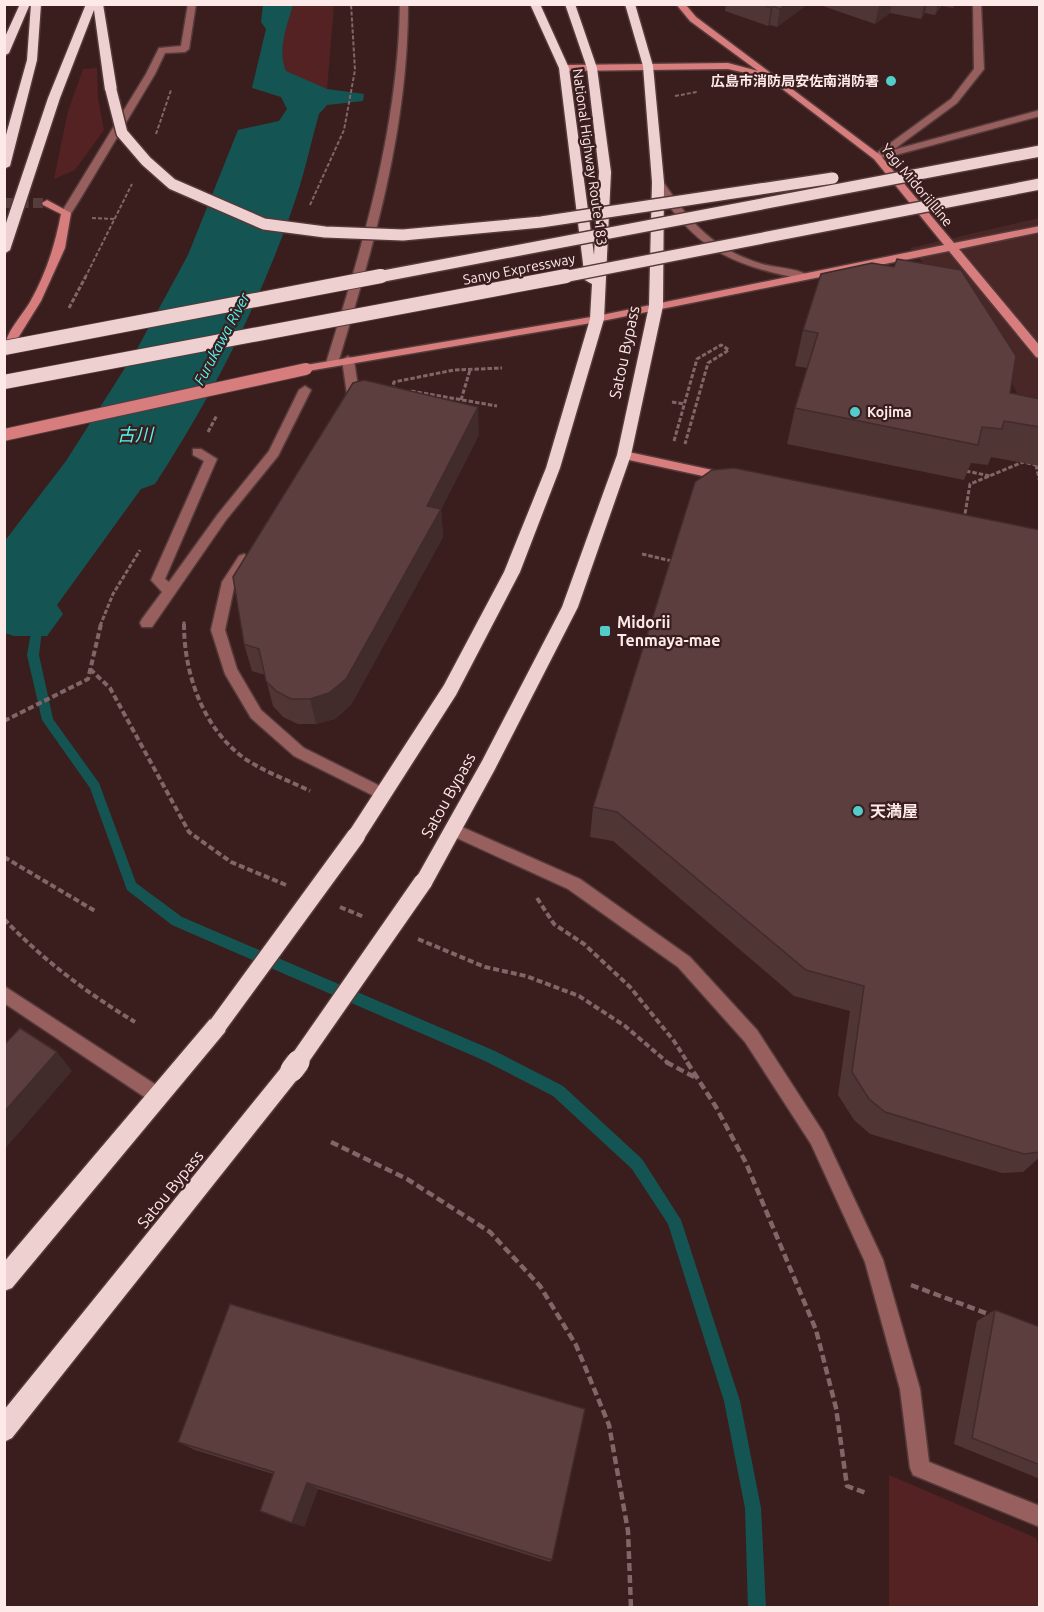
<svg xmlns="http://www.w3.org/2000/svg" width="1044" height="1612" font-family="Ubuntu,'Noto Sans JP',sans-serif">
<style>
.built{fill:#4a2727}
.green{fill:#552223}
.water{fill:#145553}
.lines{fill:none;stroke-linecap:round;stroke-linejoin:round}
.stream{fill:#145553;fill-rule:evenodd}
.secondary-tunnel{stroke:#573c3c;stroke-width:10;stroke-dasharray:10 4.5;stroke-linecap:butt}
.lane-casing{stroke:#553a3a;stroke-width:3}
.street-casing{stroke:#553a3a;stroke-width:3}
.secondary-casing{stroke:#553a3a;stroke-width:3}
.highway-casing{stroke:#553a3a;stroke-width:3}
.path-far3{stroke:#806666;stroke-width:2;stroke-dasharray:4 2;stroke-linecap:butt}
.path-far2{stroke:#806666;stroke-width:3;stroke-dasharray:4.5 2;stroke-linecap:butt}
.path-far1{stroke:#806666;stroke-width:4;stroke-dasharray:6 3;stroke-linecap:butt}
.path{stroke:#806666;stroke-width:4.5;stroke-dasharray:8 4;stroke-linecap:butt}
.lane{fill:#975f5e;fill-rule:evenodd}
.street{fill:#975f5e;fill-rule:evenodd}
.secondary{fill:#d77d7d;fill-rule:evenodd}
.highway{fill:#edd0cf;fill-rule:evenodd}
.secondary-bridge-casing{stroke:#553a3a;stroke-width:14;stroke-linecap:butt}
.highway-bridge-far3-casing{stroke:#553a3a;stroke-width:14;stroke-linecap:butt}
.highway-bridge-far2-casing{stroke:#553a3a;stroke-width:16;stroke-linecap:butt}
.highway-bridge-far1-casing{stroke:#553a3a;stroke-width:21;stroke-linecap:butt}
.highway-bridge-casing{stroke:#553a3a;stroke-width:26;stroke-linecap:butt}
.path-bridge{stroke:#806666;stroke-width:3;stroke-dasharray:4.5 2;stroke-linecap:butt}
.secondary-bridge{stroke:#d77d7d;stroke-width:12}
.highway-bridge-far3{stroke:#edd0cf;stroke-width:11}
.highway-bridge-far2{stroke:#edd0cf;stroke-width:14}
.highway-bridge-far1{stroke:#edd0cf;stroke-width:18}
.highway-bridge{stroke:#edd0cf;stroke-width:23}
.wall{fill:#503535}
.shaded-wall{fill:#412b2b}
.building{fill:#5d3e3e;stroke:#412b2b;stroke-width:1.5}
.poi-dot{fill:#53cdca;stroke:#3a1e1e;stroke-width:2}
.labels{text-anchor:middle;stroke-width:4.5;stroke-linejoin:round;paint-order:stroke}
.far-poi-label{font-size:14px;font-weight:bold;fill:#fde9e8;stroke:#3a1e1e;text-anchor:end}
.far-street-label{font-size:14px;fill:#fde9e8;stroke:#3a1e1e}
.far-water-label{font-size:15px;font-style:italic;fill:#50f7f3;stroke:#3a1e1e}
.street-label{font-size:16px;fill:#fde9e8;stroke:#3a1e1e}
.poi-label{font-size:16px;font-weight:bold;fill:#fde9e8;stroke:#3a1e1e;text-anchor:start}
.water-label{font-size:18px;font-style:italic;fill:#50f7f3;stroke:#3a1e1e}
</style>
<rect width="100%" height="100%" fill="#3a1e1e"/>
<path class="built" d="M1039 218V438L991 340 910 248Z"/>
<path class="green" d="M293 5H334L327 90 286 71C277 50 287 26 293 5Z
M97 68 98 99 104 130 75 170 54 179 68 111 83 69Z
M889 1475 1036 1538 1039 1547V1607H889Z"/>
<path class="water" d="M263 5H293C287 26 277 50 286 71L327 89 364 94 363 101 327 105 319 114C311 142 305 171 296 198 262 299 213 395 155 484L141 489 57 605 63 614 47 636H14L5 633 4 542 66 461 137 349 188 255 238 130 279 121 287 109 281 97 252 88 266 29 261 22Z"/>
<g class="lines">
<path class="stream" d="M38 617 43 621 39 655 53 719 99 783 136 883 182 917 495 1051 563 1086 642 1159 681 1220 740 1401 761 1508 766 1608H748L745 1508 724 1401 668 1224 632 1169 553 1096 485 1061 172 925 127 890 90 788 42 720 27 655 33 621Z"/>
<path class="secondary-tunnel" d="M4 203H47"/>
<defs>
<path id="lane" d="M188 4H196L189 49 185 52 165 53 155 74 79 201 70 215H62L61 213 146 74 159 48 181 46Z
M400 4H408C408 130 374 244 338 363L332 367 326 363C363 244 398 130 400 4Z
M305 386 311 390 278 456 226 520 152 627H142L140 623 142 619 162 592 151 580 204 461 193 455V449H201L217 459 165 579 169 582 218 514 269 451 299 390Z"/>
<path id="street" d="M973 4H981L984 69 957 103 893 150 1040 110V116L892 156 874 159V155L951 99 974 69Z
M654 180H662C689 221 712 249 762 264 776 268 800 268 810 277L805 280C729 264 695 250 653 182Z
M348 356 354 360 359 394 353 404 349 405 343 401 347 394 342 360Z
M244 554 251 559 235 583 225 630 237 669 261 710 304 748 388 790 390 794 388 798 383 800 378 798 294 756 251 718 225 674 211 630 222 582 239 556Z
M453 823 580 879 690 957 757 1030 823 1132 883 1260 920 1389 929 1462 1040 1506V1527L913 1475 910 1468 900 1389 865 1262 811 1144 745 1042 678 967 568 889 448 834 445 829 448 824Z
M4 986 164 1090 167 1096 164 1102 158 1104 152 1102 4 1003Z"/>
<path id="secondary" d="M676 4H685L696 17 880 155 954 243 1040 226V232L959 249 1040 346V358L1036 357 949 251 597 322 302 372V366L306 365 597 316 944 245 874 159 768 78 728 69 564 71 559 68 564 65 728 63 758 71 690 21Z
M47 200 71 213 65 248 41 301 8 354H4C4 333 20 319 30 302 46 274 55 245 61 214L43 205 42 203Z
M624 451 726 473 732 477 726 481 620 458V452Z"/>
<path id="highway" d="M20 4H30L9 53 4 56V39Z
M31 4H41L37 60 10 166 4 169V142L27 60Z
M86 4H103L117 90 111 93 105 90 94 10 60 98 10 250 4 254V229L48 98Z
M530 4H540L569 68 594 255 599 172 587 68 565 4H575L597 68 611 172 604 319 560 468 520 572 456 695 362 842 356 844 350 842 347 836 350 830 444 685 504 572 546 468 590 319 592 284 585 280 559 68Z
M625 4H635L653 66 664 182 663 306 631 455 578 607 494 771 430 888 423 890 416 888 414 882 482 761 562 607 617 455 649 306 652 182 643 66Z
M218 1016 225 1018 228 1025 225 1032 12 1288 4 1291V1262L211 1018Z
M292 1060 299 1063 302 1070 299 1077 12 1438 4 1442V1410L285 1063Z"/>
</defs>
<use href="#lane" class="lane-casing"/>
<use href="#street" class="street-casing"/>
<use href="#secondary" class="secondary-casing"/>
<use href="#highway" class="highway-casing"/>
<path class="path-far3" d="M675 96 697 92
M156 134 171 90
M310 205 344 130 355 70 351 4
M92 218 116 219
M85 278 132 184"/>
<path class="path-far2" d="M69 308 86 276
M395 388H392L394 382 454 370 502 368
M411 391 497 406
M461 400 470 370
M672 402 684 404
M208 432 217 415
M674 441 697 359 721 345 729 350 708 363 685 444
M1036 465 1040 483
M966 471 990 476
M642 554 672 561 673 558
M100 626 113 594 140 550
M184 626V620"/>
<path class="path-far1" d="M184 624C184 674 203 728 244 758 264 772 288 780 310 791
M90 669 110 688 189 832 231 862 286 885
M4 721 88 679 101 624
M4 857 95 911
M537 898 554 924 584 944 630 987 674 1041 688 1063
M340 907 364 917
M4 919C43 960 87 993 135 1022
M418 939 485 967 526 976 579 996 625 1026 668 1063"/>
<path class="path" d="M666 1062 698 1079
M687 1062 716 1107 746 1163 816 1330 836 1408 847 1486 866 1493
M331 1142 407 1179 490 1232 540 1286 576 1345 609 1425 628 1531 631 1608
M911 1285 991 1315"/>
<use href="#lane" class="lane"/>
<use href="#street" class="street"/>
<use href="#secondary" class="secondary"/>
<use href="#highway" class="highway"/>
<defs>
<path id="secondary-bridge" d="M4 435 306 369"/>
<path id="highway-bridge-far3" d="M111 90 122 133 146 161 172 184 264 224 325 232 403 235 541 222 833 178
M373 278 1040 151
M558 278 1040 184"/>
<path id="highway-bridge-far2" d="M4 348 381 276
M4 382 566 276"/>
<path id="highway-bridge-far1" d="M218 1025 356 836
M297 1063 423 882"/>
<path id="highway-bridge" d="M292 1070 298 1062"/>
</defs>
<use href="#secondary-bridge" class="secondary-bridge-casing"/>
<use href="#highway-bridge-far3" class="highway-bridge-far3-casing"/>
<use href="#highway-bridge-far2" class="highway-bridge-far2-casing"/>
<use href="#highway-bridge-far1" class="highway-bridge-far1-casing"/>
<use href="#highway-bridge" class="highway-bridge-casing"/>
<path class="path-bridge" d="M964 520 970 484 1023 462 1040 466"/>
<use href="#secondary-bridge" class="secondary-bridge"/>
<use href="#highway-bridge-far3" class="highway-bridge-far3"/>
<use href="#highway-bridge-far2" class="highway-bridge-far2"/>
<use href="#highway-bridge-far1" class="highway-bridge-far1"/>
<use href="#highway-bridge" class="highway-bridge"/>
</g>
<path class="wall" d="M726 4H808L777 27 770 25 768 26 725 11Z
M817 4H955L953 8 941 6 935 15 925 13 921 19 890 13 875 24Z
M821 274 1010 393 1040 399V466L991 457 988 465 971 463 964 480 787 444 795 408 807 368 795 366 803 330Z
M479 435 441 509 443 537 351 705 335 719 316 724H298L283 717 273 706 265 675 252 671 244 644Z
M1040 530V1157L1023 1172 1002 1173 870 1134 854 1120 838 1095 850 1011 794 996 613 841 590 837 593 807Z
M995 1310 1040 1327V1479L954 1444 977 1321Z
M178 1442 552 1560 550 1562 318 1489 304 1527 273 1474 195 1450Z"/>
<path class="shaded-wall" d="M786 4H808L777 27 780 9Z
M881 4H892L890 13 875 24 879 6Z
M924 4H927L925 13 921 19Z
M938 4H941L935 15Z
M773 6 770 25 768 26 771 8Z
M478 407 479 435 440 512 441 509 443 537 351 705 335 719 316 724 310 699 427 506Z
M57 1052 72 1071 4 1150V1112Z
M307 1483 318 1489 304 1527 292 1523Z"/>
<path class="building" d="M761 4H786L780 9 773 6 771 8Z
M897 259 961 270 1016 356 1010 393 1040 399V427L1004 421 1002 429 982 427 978 445 795 408 818 333 803 330 821 274 872 263 894 267Z
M364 380 478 407 427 506 441 509 346 679 329 693 310 699H291L276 691 266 681 259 649 244 644 233 577 353 383Z
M734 468 1040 530V1152L1024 1154 885 1112 869 1099 852 1072 864 986 806 970 617 812 593 807 695 482 712 470Z
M20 1028 57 1052 4 1112V1045Z
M230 1304 585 1409 552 1560 307 1483 292 1523 260 1511 274 1472 178 1442Z
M995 1310 1040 1327V1465L972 1438Z"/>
<g class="poi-dot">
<circle cx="891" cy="81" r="6"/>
<circle cx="855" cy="412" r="6"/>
<rect x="599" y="625" width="12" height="12" rx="3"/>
<circle cx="858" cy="811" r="6"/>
</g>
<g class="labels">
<g class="far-poi-label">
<text x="879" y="86">広島市消防局安佐南消防署</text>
<text x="867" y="417" text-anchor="start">Kojima</text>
</g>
<g class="far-street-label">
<text transform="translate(590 157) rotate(82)" y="5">National Highway Route 183</text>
<text transform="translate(917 185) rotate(50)" y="5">Yagi Midorii Line</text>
<text transform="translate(519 269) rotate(-11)" y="5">Sanyo Expressway</text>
</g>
<g class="far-water-label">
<text transform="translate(222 339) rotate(-62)" y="5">Furukawa River</text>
</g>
<g class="street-label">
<text transform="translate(624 352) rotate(-78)" y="6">Satou Bypass</text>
<text transform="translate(448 795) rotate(-61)" y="6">Satou Bypass</text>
<text transform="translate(170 1189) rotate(-51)" y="6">Satou Bypass</text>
</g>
<g class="poi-label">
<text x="617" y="628">Midorii<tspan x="617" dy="18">Tenmaya-mae</tspan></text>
<text x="870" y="817">天満屋</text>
</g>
<g class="water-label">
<text x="135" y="441">古川</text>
</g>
</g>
<rect width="1044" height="1612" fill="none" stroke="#fde9e8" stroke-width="12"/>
</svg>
